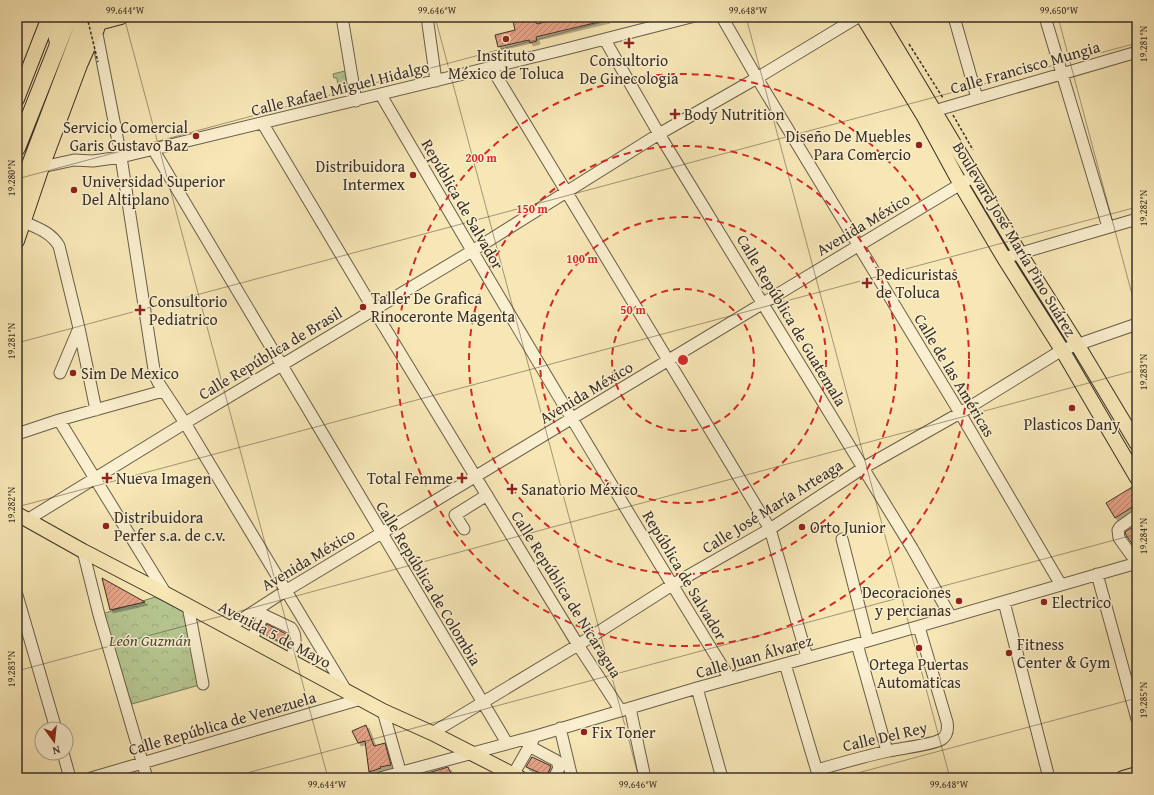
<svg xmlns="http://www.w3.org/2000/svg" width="1154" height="795" font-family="'Gentium Book Plus',serif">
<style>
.forest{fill:url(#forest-crowns);stroke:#787c5c}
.building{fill:url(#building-hatch);stroke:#3a3027;filter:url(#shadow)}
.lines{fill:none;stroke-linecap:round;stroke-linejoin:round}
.minor-casing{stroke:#695e4a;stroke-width:13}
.major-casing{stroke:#3a3027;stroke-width:16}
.highway-casing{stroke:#3a3027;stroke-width:18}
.path{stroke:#3a3027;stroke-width:1.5;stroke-dasharray:3 2;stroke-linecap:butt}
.minor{stroke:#faefcf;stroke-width:11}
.major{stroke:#f7e7b5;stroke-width:14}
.highway{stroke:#f7e7b5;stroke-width:16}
.path-bridge{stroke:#3a3027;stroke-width:1.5;stroke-dasharray:3 2;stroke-linecap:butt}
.ticks{fill:none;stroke:#3a3027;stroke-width:1;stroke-opacity:0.45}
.ring{fill:none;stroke:#d62828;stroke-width:2;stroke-dasharray:7 5}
.poi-dot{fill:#8f2418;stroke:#faefcf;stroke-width:1.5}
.labels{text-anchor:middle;stroke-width:3;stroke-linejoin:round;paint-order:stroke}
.poi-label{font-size:16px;fill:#3a3027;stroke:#faefcf;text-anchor:start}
.street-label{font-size:16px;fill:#3a3027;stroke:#faefcf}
.park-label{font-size:16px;font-style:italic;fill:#534e3c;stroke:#faefcf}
.centre{fill:#d62828;stroke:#faefcf;stroke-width:2}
.ring-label{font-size:12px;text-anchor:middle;font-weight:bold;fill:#d62828;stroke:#faefcf;stroke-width:3;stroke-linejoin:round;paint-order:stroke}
.neatline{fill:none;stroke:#3a3027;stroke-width:1.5}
.ticks-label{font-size:10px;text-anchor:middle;fill:#3a3027}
</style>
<defs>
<pattern id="forest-crowns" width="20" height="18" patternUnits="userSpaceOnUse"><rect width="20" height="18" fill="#b6c792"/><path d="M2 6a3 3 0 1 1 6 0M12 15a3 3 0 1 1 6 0" fill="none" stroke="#9dab7e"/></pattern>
<pattern id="building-hatch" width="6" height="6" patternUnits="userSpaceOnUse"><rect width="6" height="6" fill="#e8a489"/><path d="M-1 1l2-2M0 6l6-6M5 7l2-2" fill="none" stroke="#bd8670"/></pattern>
<filter id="shadow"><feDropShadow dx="3" dy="3" stdDeviation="0" flood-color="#0004"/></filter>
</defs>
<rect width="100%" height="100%" fill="#f7e7b5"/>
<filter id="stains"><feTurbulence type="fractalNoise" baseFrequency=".005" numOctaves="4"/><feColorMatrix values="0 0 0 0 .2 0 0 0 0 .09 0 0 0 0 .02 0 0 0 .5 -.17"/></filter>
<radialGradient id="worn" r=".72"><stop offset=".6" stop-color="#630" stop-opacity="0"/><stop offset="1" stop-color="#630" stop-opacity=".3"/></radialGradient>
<path class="forest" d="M345 71 347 86 338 88 337 78H334L333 74Z
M155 597 184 612 203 684 132 704 99 615Z"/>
<path class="building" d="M512 17H531L537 24 564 17H607V20L536 37 537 41 530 43 529 40 498 47 495 35 515 30Z
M1134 486 1137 489V504L1115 518 1106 503Z
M1133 527 1137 534V543L1133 545 1126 535 1125 532Z
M102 578 145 602 110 610Z
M267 624 286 634 288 637V644H284L263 633Z
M366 725 374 746 385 743 391 765 380 767 381 768 369 772 365 741 358 743 352 731Z
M532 757 551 766 547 776 526 767Z
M448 767 453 778H418V776Z"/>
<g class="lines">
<defs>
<path id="minor" d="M342 17 356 101
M722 17 757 78 960 413 1061 585
M954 17 977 98
M1045 17 1108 227
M428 24 436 81
M96 29 121 157 155 376 158 382 185 423 347 692
M605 40 659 134 912 548 951 617
M491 67 770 529 807 657
M381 95C495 291 611 486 730 679
M927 113 1137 52
M263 124 374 310 578 645 621 711
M153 149 507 743
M42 167 74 160 93 161 121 157 566 49 691 17
M24 222C37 228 51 232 59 246L79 328 96 410
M1004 258 1137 219
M60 373 79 328
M59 420 166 594
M17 434 59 420 163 391
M27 520 185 423 472 251 659 134 757 78 858 17
M464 529 455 515 487 495
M842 539 868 641
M83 551 99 615 147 778
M1137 563 1119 538 1118 530 1120 527 1137 515
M1097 574 1137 719
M17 595 56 729
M1004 602 1049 778
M188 606 203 684
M255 611 291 628C299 637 293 650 291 661
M228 628 287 590 974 176
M251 640 264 615
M857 644 887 751
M785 664 819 778
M697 688 722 778
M630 708 645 778
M383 711 402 778
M560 728 572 778
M432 733 578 645 672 585 770 529 863 468 960 413 1062 350 1137 324
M529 746 557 761 559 768 554 778
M63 753 70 778
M817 770C841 763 865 756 889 751 901 748 933 745 942 739 948 735 948 728 947 722L919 627
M513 775 533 740
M91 778 361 699
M380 778 536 736 697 688 868 641 1137 563"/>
<path id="major" d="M863 17 923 115 961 185 1004 258 1062 350 1137 478
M878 17 1019 252 1077 344 1137 444
M102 22 121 17
M17 99 49 17
M17 241 42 167 80 65 96 29 104 17
M17 514 83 551 166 594 383 711 432 733 520 778
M1123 778 1137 774"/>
<path id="highway" d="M52 17 58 43
M76 48 96 29
M17 148 69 17
M17 199 86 17"/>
</defs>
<use href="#minor" class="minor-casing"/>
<use href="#major" class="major-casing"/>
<use href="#highway" class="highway-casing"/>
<path class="path" d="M909 44 943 98
M953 115 973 150"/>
<use href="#minor" class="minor"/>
<use href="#major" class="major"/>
<use href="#highway" class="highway"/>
<path class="path-bridge" d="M87 17 98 62"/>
</g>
<path class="ticks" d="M124 17 328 778M435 17 639 778M746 17 950 778M1058 17 1137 313M17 179 621 17M17 343 1137 43M17 507 1137 207M17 671 1137 370M228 778 1137 534M839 778 1137 698"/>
<g class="ring">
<circle cx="683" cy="360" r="71"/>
<circle cx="683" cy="360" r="143"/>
<circle cx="683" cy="360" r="214"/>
<circle cx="683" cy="360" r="286"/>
</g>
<g class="poi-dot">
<circle cx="506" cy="39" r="4"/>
<path d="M627 37h4v4h4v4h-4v4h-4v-4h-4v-4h4z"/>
<path d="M673 108h4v4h4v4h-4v4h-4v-4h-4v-4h4z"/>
<circle cx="196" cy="136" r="4"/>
<circle cx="919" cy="145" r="4"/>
<circle cx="413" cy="175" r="4"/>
<circle cx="74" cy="190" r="4"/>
<path d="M865 277h4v4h4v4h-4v4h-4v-4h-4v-4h4z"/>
<circle cx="363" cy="307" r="4"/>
<path d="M138 304h4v4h4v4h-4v4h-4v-4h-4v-4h4z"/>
<circle cx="73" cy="373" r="4"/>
<circle cx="1072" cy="408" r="4"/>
<path d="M105 472h4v4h4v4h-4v4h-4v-4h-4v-4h4z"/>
<path d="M460 472h4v4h4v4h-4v4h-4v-4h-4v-4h4z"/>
<path d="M510 483h4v4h4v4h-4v4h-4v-4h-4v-4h4z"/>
<circle cx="106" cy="526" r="4"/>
<circle cx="802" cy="527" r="4"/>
<circle cx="959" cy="601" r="4"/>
<circle cx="1044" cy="602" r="4"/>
<circle cx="919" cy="648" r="4"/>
<circle cx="1009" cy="653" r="4"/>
<circle cx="584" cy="732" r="4"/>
</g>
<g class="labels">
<g class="poi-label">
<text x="506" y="61" text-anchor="middle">Instituto<tspan x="506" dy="18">México de Toluca</tspan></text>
<text x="629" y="66" text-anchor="middle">Consultorio<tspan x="629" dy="18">De Ginecologia</tspan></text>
<text x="684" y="120">Body Nutrition</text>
<text x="188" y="133" text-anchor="end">Servicio Comercial<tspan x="188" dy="18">Garis Gustavo Baz</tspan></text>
<text x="911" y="142" text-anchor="end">Diseño De Muebles<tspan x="911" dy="18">Para Comercio</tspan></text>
<text x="405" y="172" text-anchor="end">Distribuidora<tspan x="405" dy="18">Intermex</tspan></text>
<text x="82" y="187">Universidad Superior<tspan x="82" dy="18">Del Altiplano</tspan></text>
<text x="876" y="280">Pedicuristas<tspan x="876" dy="18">de Toluca</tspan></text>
<text x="371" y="304">Taller De Grafica<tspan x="371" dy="18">Rinoceronte Magenta</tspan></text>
<text x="149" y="307">Consultorio<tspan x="149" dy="18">Pediatrico</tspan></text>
<text x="81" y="379">Sim De Mexico</text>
<text x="1072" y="430" text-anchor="middle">Plasticos Dany</text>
<text x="116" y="484">Nueva Imagen</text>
<text x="453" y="484" text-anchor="end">Total Femme</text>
<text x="521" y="495">Sanatorio México</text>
<text x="114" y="523">Distribuidora<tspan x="114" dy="18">Perfer s.a. de c.v.</tspan></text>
<text x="810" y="533">Orto Junior</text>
<text x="951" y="598" text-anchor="end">Decoraciones<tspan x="951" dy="18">y percianas</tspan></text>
<text x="1052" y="608">Electrico</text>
<text x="1017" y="650">Fitness<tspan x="1017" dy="18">Center &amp; Gym</tspan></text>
<text x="919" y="670" text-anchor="middle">Ortega Puertas<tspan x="919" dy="18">Automaticas</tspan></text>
<text x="592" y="738">Fix Toner</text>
</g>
<g class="street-label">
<text transform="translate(1025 67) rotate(-16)" y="6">Calle Francisco Mungia</text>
<text transform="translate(340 88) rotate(-14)" y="6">Calle Rafael Miguel Hidalgo</text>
<text transform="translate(463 204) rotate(60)" y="6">República de Salvador</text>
<text transform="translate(863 224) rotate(-31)" y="6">Avenida México</text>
<text transform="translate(1015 239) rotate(59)" y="6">Boulevard José María Pino Suárez</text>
<text transform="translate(792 320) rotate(59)" y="6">Calle República de Guatemala</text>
<text transform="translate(270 353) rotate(-31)" y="6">Calle República de Brasil</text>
<text transform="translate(955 375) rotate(59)" y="6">Calle de las Américas</text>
<text transform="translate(586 392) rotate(-31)" y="6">Avenida México</text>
<text transform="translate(772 506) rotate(-32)" y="6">Calle José María Arteaga</text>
<text transform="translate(308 559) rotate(-31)" y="6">Avenida México</text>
<text transform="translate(685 575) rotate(59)" y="6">República de Salvador</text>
<text transform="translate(429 583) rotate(59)" y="6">Calle República de Colombia</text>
<text transform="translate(567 594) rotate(58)" y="6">Calle República de Nicaragua</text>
<text transform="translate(275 634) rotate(28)" y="6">Avenida 5 de Mayo</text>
<text transform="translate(754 656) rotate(-16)" y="6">Calle Juan Álvarez</text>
<text transform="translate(222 723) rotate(-16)" y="6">Calle República de Venezuela</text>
<text transform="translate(885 736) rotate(-13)" y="6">Calle Del Rey</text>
</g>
<g class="park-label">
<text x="150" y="646">León Guzmán</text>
</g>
</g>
<circle cx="683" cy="360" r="6" class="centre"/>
<g class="ring-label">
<text x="481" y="162">200 m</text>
<text x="532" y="213">150 m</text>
<text x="582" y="263">100 m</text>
<text x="633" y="314">50 m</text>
</g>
<rect width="1154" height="795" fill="none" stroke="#f7e7b5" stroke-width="44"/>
<g transform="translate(54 741) rotate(165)"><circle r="19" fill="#faefcf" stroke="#ada38c"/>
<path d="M0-3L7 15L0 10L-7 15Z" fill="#8f2418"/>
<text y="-6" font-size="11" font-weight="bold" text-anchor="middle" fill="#3a3027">N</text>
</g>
<rect x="22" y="22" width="1110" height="751" class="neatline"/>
<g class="ticks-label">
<text x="125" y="14">99.644°W</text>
<text x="437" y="14">99.646°W</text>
<text x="748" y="14">99.648°W</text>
<text x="1059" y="14">99.650°W</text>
<text transform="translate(1143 44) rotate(-90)" y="4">19.281°N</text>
<text transform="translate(11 178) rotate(-90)" y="4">19.280°N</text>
<text transform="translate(1143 208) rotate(-90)" y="4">19.282°N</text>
<text transform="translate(11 341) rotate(-90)" y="4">19.281°N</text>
<text transform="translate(1143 372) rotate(-90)" y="4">19.283°N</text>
<text transform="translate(11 505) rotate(-90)" y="4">19.282°N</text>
<text transform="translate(1143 536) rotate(-90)" y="4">19.284°N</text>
<text transform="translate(11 669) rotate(-90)" y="4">19.283°N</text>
<text transform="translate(1143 700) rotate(-90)" y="4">19.285°N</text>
<text x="327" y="788">99.644°W</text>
<text x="638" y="788">99.646°W</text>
<text x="949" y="788">99.648°W</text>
</g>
<rect width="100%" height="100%" filter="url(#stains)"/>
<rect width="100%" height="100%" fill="url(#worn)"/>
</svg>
